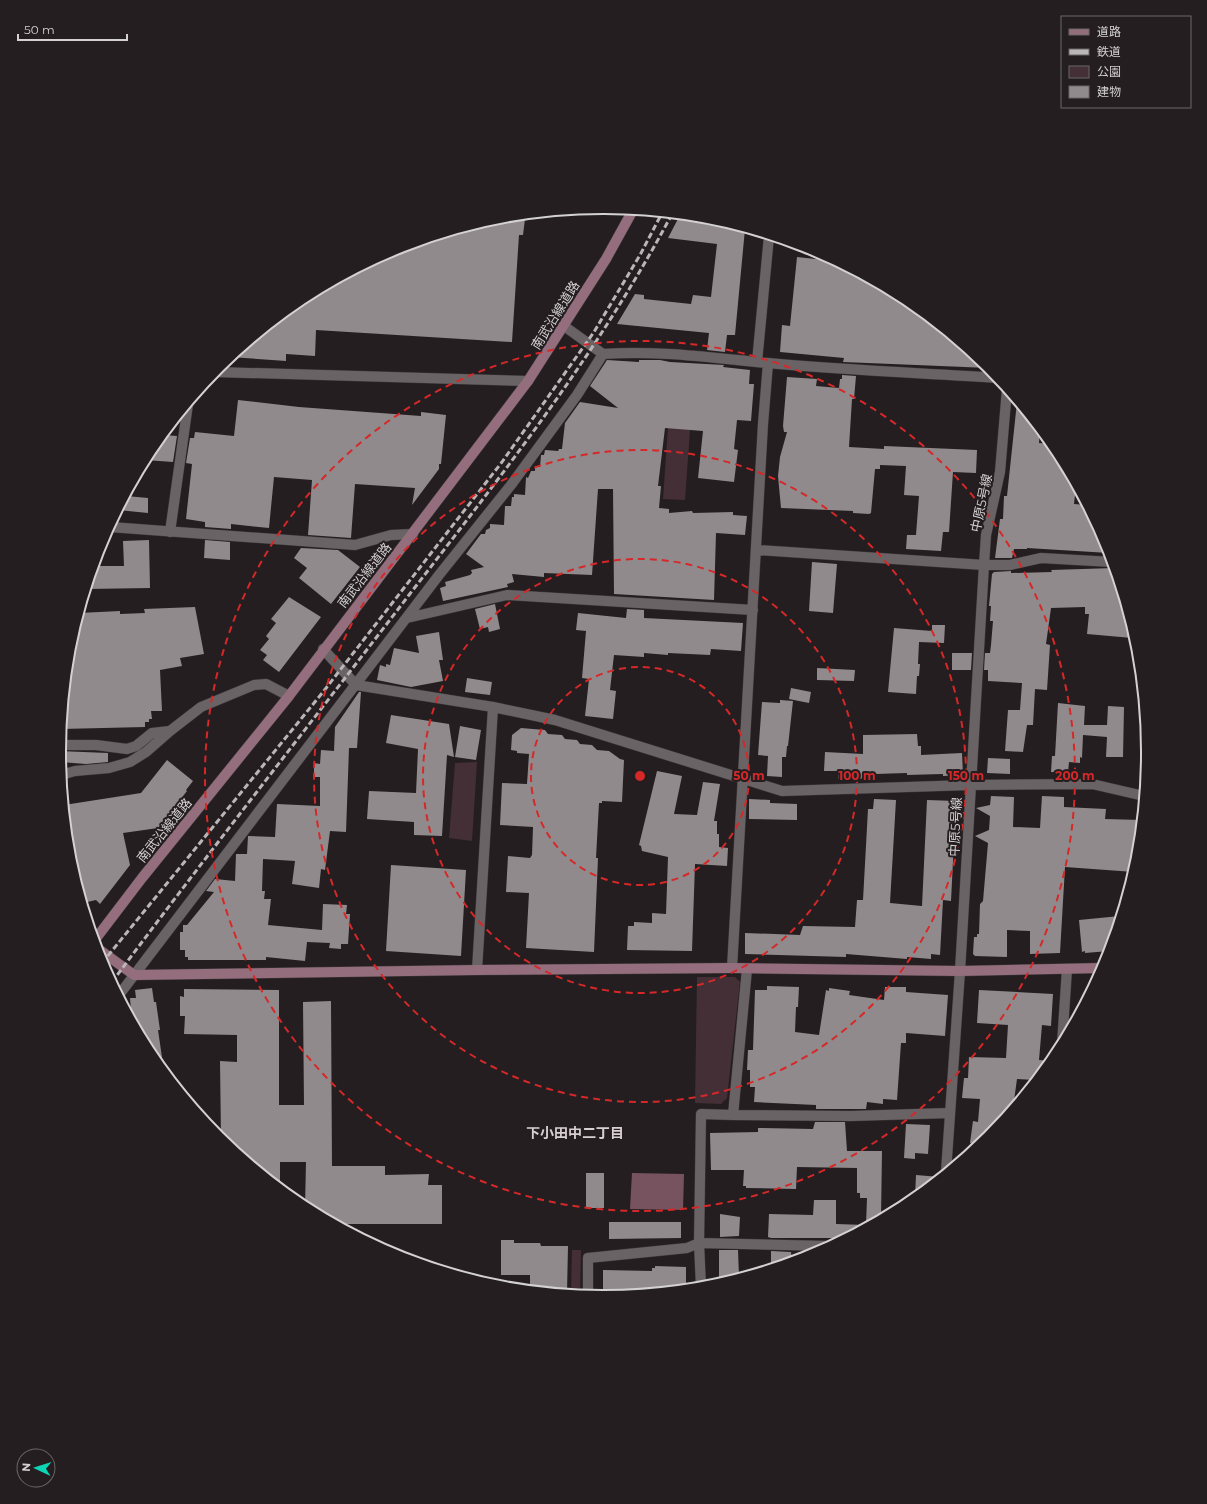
<svg xmlns="http://www.w3.org/2000/svg" width="1207" height="1504" font-family="Montserrat,'Noto Sans JP',sans-serif">
<style>
.green{fill:#442f36}
.water{fill:#76535f}
.building{fill:#918a8c}
.lines{fill:none;stroke-linecap:round;stroke-linejoin:round}
.street-casing{stroke:#3d383a;stroke-width:11}
.secondary-casing{stroke:#3d383a;stroke-width:11}
.street{stroke:#696365;stroke-width:10}
.secondary{stroke:#946e7c;stroke-width:10}
.rail{stroke:#bab6b7;stroke-width:3;stroke-dasharray:6 3;stroke-linecap:butt}
.ring{fill:none;stroke:#d62828;stroke-width:2;stroke-dasharray:7 5}
.labels{text-anchor:middle;stroke-width:4;stroke-linejoin:round;paint-order:stroke}
.street-label{font-size:13px;fill:#d4d1d2;stroke:#241e20}
.neighbourhood-label{font-size:14px;font-weight:bold;fill:#d7cfd2;stroke:#241e20}
.rim{fill:none;stroke:#d4d1d2;stroke-width:2}
.centre{fill:#d62828;stroke:#241e20;stroke-width:2}
.ring-label{font-size:12px;text-anchor:middle;font-weight:bold;fill:#d62828;stroke:#241e20;stroke-width:4;stroke-linejoin:round;paint-order:stroke}
</style>
<rect width="100%" height="100%" fill="#241e20"/>
<path class="green" d="M668 427 690 430 685 500 663 499Z
M477 762 472 841 449 838 455 763Z
M697 977H735L740 982 727 1098 721 1104 695 1103Z
M572 1250H581L580 1294 571 1293Z"/>
<path class="water" d="M632 1173 684 1174 683 1210 630 1209Z"/>
<path class="building" d="M680 215 710 218 745 229 735 335H727L725 352 707 350 709 333 617 324 635 294 644 295V299L691 304 693 295 711 297 717 244 668 238Z
M498 218 525 219 523 235H519L512 342 316 330 315 356 286 354V361L230 357 301 299 395 249Z
M797 257 834 261 906 299 989 368 843 362 844 358 780 352 782 325 790 326Z
M607 360 639 362V360H660L670 362 724 365 723 367 750 370 749 384H754L751 421 737 420 734 449 738 450 734 482 698 478 703 431 665 428 658 486H661L659 508 669 509V513L692 511 693 513 733 512V515L747 516 745 535 716 533 714 600 614 594 613 489H598L592 575 544 573V577L512 574 514 582 507 584 508 587 443 601 440 588 446 586 445 582 470 575 472 573 471 570 484 567 466 554 481 534H485L486 530 490 528V524L504 525 505 506H511L512 497H514V494L525 495 526 477 528 478 531 471H535V466L540 467 541 455H544L545 450 558 451 559 449H562L565 423 580 402 618 408 590 386Z
M842 375 856 376 854 399H852L849 447 884 449V446L977 450 976 473 953 472 949 532H943L941 551 906 549 907 535H916L919 496 904 495 906 466 880 465V469H875L871 513 869 514 853 513V511L781 508 778 476 780 457 787 432H784L783 426 787 377 817 379 816 386 839 388 840 379H842Z
M238 400 299 407 421 416V412L446 415 441 464H439V469L412 505 415 488 355 484 351 538 308 535 312 480 274 477 269 528 231 524V529L205 527V522L186 519 192 464 186 463 190 438H194L195 432 234 436Z
M1017 402 1040 430 1039 443 1052 444 1056 450 1076 486 1074 504 1086 505 1107 544 1109 553 1027 548V549H1014L1012 558H995L1000 519H1003L1004 496H1007Z
M163 435 177 436 173 462 145 460Z
M126 496 148 498V513L118 510Z
M149 540 150 588 87 589 94 566H124L123 541Z
M205 540 230 542V560L204 558Z
M301 548 338 550 360 567 331 604 299 578 307 568 294 558Z
M812 562 837 564 833 613 809 611Z
M1114 568 1126 609V621H1130L1132 629V638L1087 634 1089 614H1085V607L1051 608 1046 644 1050 645 1047 690 1035 689 1033 725H1027L1023 752 1005 751 1008 710H1020L1022 683 988 681V670H984L985 653H990L991 645 993 621H990L991 606H989L992 574 994 572 1011 571V573L1052 572 1051 570Z
M289 597 321 617 279 672 263 660 267 655 260 650 269 639 266 636 276 623 271 619Z
M495 604 500 629 489 632 488 627 480 629 475 609Z
M195 607 204 654 180 658 182 666 160 670 162 711H151L152 719H149V722H145V727L61 729 70 646 79 613 120 611V614L145 613 144 609Z
M627 609 644 610V618L743 623 741 651 711 649 710 655 668 653V655L644 653V657L614 655 610 690 616 691 613 719 585 716 589 679 582 678 586 631 576 630 578 613 626 618Z
M932 625H945L944 643 919 642 918 664H920L919 676H917L916 694 888 692 894 628 932 631Z
M439 632 443 660H439L443 681 411 687 377 680 380 665 386 667V664L390 665 394 648 419 653 416 636Z
M952 653H972L971 670H952Z
M817 668 855 670 854 681 817 680Z
M467 678 492 682 490 695 465 692Z
M791 688 811 692 809 703 789 699Z
M359 692H361L357 748H349L346 832 330 831 325 870 321 869 319 888 292 884 295 861 263 859 262 891H265L264 899H271L268 925 322 930 323 904 347 905 346 914H350L348 944H341V949L329 948 330 943 307 942 305 961 266 957V960H188V957H185V950H180V932H183V925H187L214 892 206 891 215 879 235 881 236 854H247L248 836 275 837 277 804 320 806V777H314V763L320 764 321 750 334 751 335 727Z
M780 700 793 701 788 746H787L786 757H782V777L767 776 768 756 758 755 762 702 780 703Z
M1058 703 1085 706 1084 725H1107L1108 706 1124 707 1123 757H1106L1107 737 1083 735 1082 758 1080 757V763L1069 762 1068 773 1051 772 1052 756H1055Z
M391 715 449 724 454 757 447 755 442 836 414 835V822L367 819 369 791 416 793 418 749 386 743Z
M460 726 481 730 476 760 455 757Z
M521 728 545 730 548 734 562 735 565 739 577 740 580 744 592 745 597 750 609 751 620 759 624 760 622 802 602 801V803H599L596 858H598L594 952 526 948 529 893 506 892 508 856 530 858 532 855 533 827 500 825 502 783 527 784 529 754 517 753V751L511 750 512 735Z
M917 734 918 746H921V755L962 753 963 775 943 776V774L907 775V773L875 774V778L846 779H838V771H824L825 752 863 754V735Z
M59 751 108 753V762L86 764 60 762Z
M988 758 1010 759V774L987 773Z
M167 760 193 781 186 790 187 791 158 828 123 833 130 865 100 904 96 900 83 903 69 858 64 805 141 793Z
M657 771 682 776 674 814 697 815 703 782 720 784 714 821H717V834H719V847L728 848 727 866 695 864 692 951 627 950 628 926H634V922L652 923V913L666 914 668 857 642 851 641 846 639 845Z
M991 796 1014 797 1013 827 1040 828 1042 796 1064 797V807L1106 809 1105 819 1141 820 1137 858 1134 872 1065 867 1060 953 1030 954V931L1007 930V957L975 956 973 954 974 937H977V934H979L980 904 983 901 988 843 975 836 989 830 990 816 976 808 990 805Z
M749 799 770 800V803L797 804V820L749 819Z
M874 799 896 800 890 903 922 906 927 800 956 801 951 901 943 900 940 955 931 954V959L907 957V959L846 954V957L745 954V933L800 935 803 926 855 927 857 900H863L868 809H873Z
M391 865 466 870 461 956 386 951Z
M1120 916 1109 951 1085 953V951L1082 952 1079 920Z
M767 986 799 987 798 1007H796L795 1032 819 1035 826 990 829 991V988L850 991 849 995 884 1000 885 987H906V992L948 995 945 1036 906 1033V1043H901L897 1100 883 1099V1104L867 1102 866 1109H816V1105L754 1102 755 1087H750V1070H747L748 1050H753L755 990H767Z
M152 988 154 1002H156L160 1030H158L164 1071 151 1054 127 1010H131L130 998H136L135 990Z
M184 989 279 990V1105H304L303 1002 331 1001 332 1166H385V1175L429 1174 428 1185H442V1224H337L305 1207 306 1162H280V1188L238 1153V1147H230L221 1139 220 1061 237 1062V1035L184 1034 185 1016H180V996L184 997Z
M979 990 1053 994 1051 1026 1042 1025 1039 1060 1051 1061 1035 1080 1017 1079 1013 1108 995 1129 989 1128 987 1138 979 1144 970 1143 973 1121 978 1122 980 1099 962 1098 964 1078H968L969 1057 1006 1058 1008 1025 977 1023Z
M815 1122H845L847 1151H882L881 1218 844 1238H771L768 1237 769 1214 813 1215 814 1200H836V1224L866 1225 867 1198H860V1193H857V1168L797 1167 796 1189 746 1188V1186H743L744 1170H711L710 1133 758 1132V1128L813 1129Z
M906 1124 930 1125 928 1154 915 1153V1159L904 1158Z
M586 1173H604V1208H586Z
M916 1175 940 1177 915 1197Z
M720 1214 740 1217 739 1236 720 1237Z
M609 1222H681V1238L609 1239Z
M501 1240H514V1243H540L541 1246H568L567 1293 536 1290V1285H530V1275H501Z
M719 1250H738L739 1277 719 1283Z
M771 1251 791 1252 792 1261 771 1267Z
M655 1266 686 1267V1288L603 1296V1270L652 1271V1268H655Z"/>
<g class="lines">
<defs>
<path id="street" d="M564 326 603 354C659 350 713 358 768 363 845 370 921 373 998 378
M757 362 769 236
M215 372 528 381
M110 527 355 545 391 535 413 534
M170 532 188 404
M757 550 984 565H1010L1041 558 1112 562
M407 618 507 595 753 610
M323 649 356 685 493 707 555 720 782 791 970 785 1092 784 1144 796
M60 745H96L127 749 136 746 152 733 170 731
M61 775 75 771 109 768 130 762 146 752 170 731 201 707 254 685 266 684 289 696
M732 968 763 424 768 363
M477 970 493 707
M119 995 439 575 511 485 577 395 603 354
M1062 1044 1067 969
M733 1115 851 1116 950 1113
M946 1172 960 971 984 565 986 535 1000 472 1007 389
M701 1287 699 1243 701 1114 733 1115 747 969
M588 1295V1258L687 1248 699 1243 829 1246"/>
<path id="secondary" d="M94 941 142 878 289 696 528 381 606 259 633 210
M97 948 134 975 477 970 732 968 960 971 1102 968"/>
</defs>
<use href="#street" class="street-casing"/>
<use href="#secondary" class="secondary-casing"/>
<use href="#street" class="street"/>
<use href="#secondary" class="secondary"/>
<path class="rail" d="M102 963 323 692 502 462 594 332 640 255 662 213
M112 982C209 852 310 724 409 595 505 471 598 353 672 214"/>
</g>
<g class="ring">
<circle cx="640" cy="776" r="109"/>
<circle cx="640" cy="776" r="217"/>
<circle cx="640" cy="776" r="326"/>
<circle cx="640" cy="776" r="435"/>
</g>
<g class="labels">
<g class="street-label">
<text transform="translate(555 315) rotate(-58)" y="5">南武沿線道路</text>
<text transform="translate(981 503) rotate(-78)" y="5">中原5号線</text>
<text transform="translate(364 575) rotate(-52)" y="5">南武沿線道路</text>
<text transform="translate(955 827) rotate(-87)" y="5">中原5号線</text>
<text transform="translate(164 830) rotate(-51)" y="5">南武沿線道路</text>
</g>
<g class="neighbourhood-label">
<text x="575" y="1138">下小田中二丁目</text>
</g>
</g>
<path d="M0 0H1207V1504H0ZM603 214H604A537 537 0 0 1 1141 751V753A537 537 0 0 1 604 1290H603A537 537 0 0 1 66 753V751A537 537 0 0 1 603 214Z" fill="#241e20" fill-rule="evenodd"/>
<path class="rim" d="M603 214H604A537 537 0 0 1 1141 751V753A537 537 0 0 1 604 1290H603A537 537 0 0 1 66 753V751A537 537 0 0 1 603 214Z"/>
<circle cx="640" cy="776" r="6" class="centre"/>
<g class="ring-label">
<text x="749" y="780">50 m</text>
<text x="857" y="780">100 m</text>
<text x="966" y="780">150 m</text>
<text x="1075" y="780">200 m</text>
</g>
<rect x="1061" y="16" width="130" height="92" fill="#241e20" stroke="#6a6667"/>
<rect x="1069" y="29" width="20" height="6" fill="#946e7c" stroke="#6a6667"/>
<text x="1097" y="36" font-size="12" fill="#d4d1d2">道路</text>
<rect x="1069" y="49" width="20" height="6" fill="#bab6b7" stroke="#6a6667"/>
<text x="1097" y="56" font-size="12" fill="#d4d1d2">鉄道</text>
<rect x="1069" y="66" width="20" height="12" fill="#442f36" stroke="#6a6667"/>
<text x="1097" y="76" font-size="12" fill="#d4d1d2">公園</text>
<rect x="1069" y="86" width="20" height="12" fill="#918a8c" stroke="#6a6667"/>
<text x="1097" y="96" font-size="12" fill="#d4d1d2">建物</text>
<g transform="translate(36 1468) rotate(274)"><circle r="19" fill="#241e20" stroke="#6a6667"/>
<path d="M0-3L7 15L0 10L-7 15Z" fill="#0dd5b5"/>
<text y="-6" font-size="11" font-weight="bold" text-anchor="middle" fill="#d4d1d2">N</text>
</g>
<path d="M18 34v6h109v-6" fill="none" stroke="#d4d1d2" stroke-width="2"/>
<text x="24" y="34" font-size="12" fill="#d4d1d2" stroke="#241e20" stroke-width="3" paint-order="stroke">50 m</text>
</svg>
